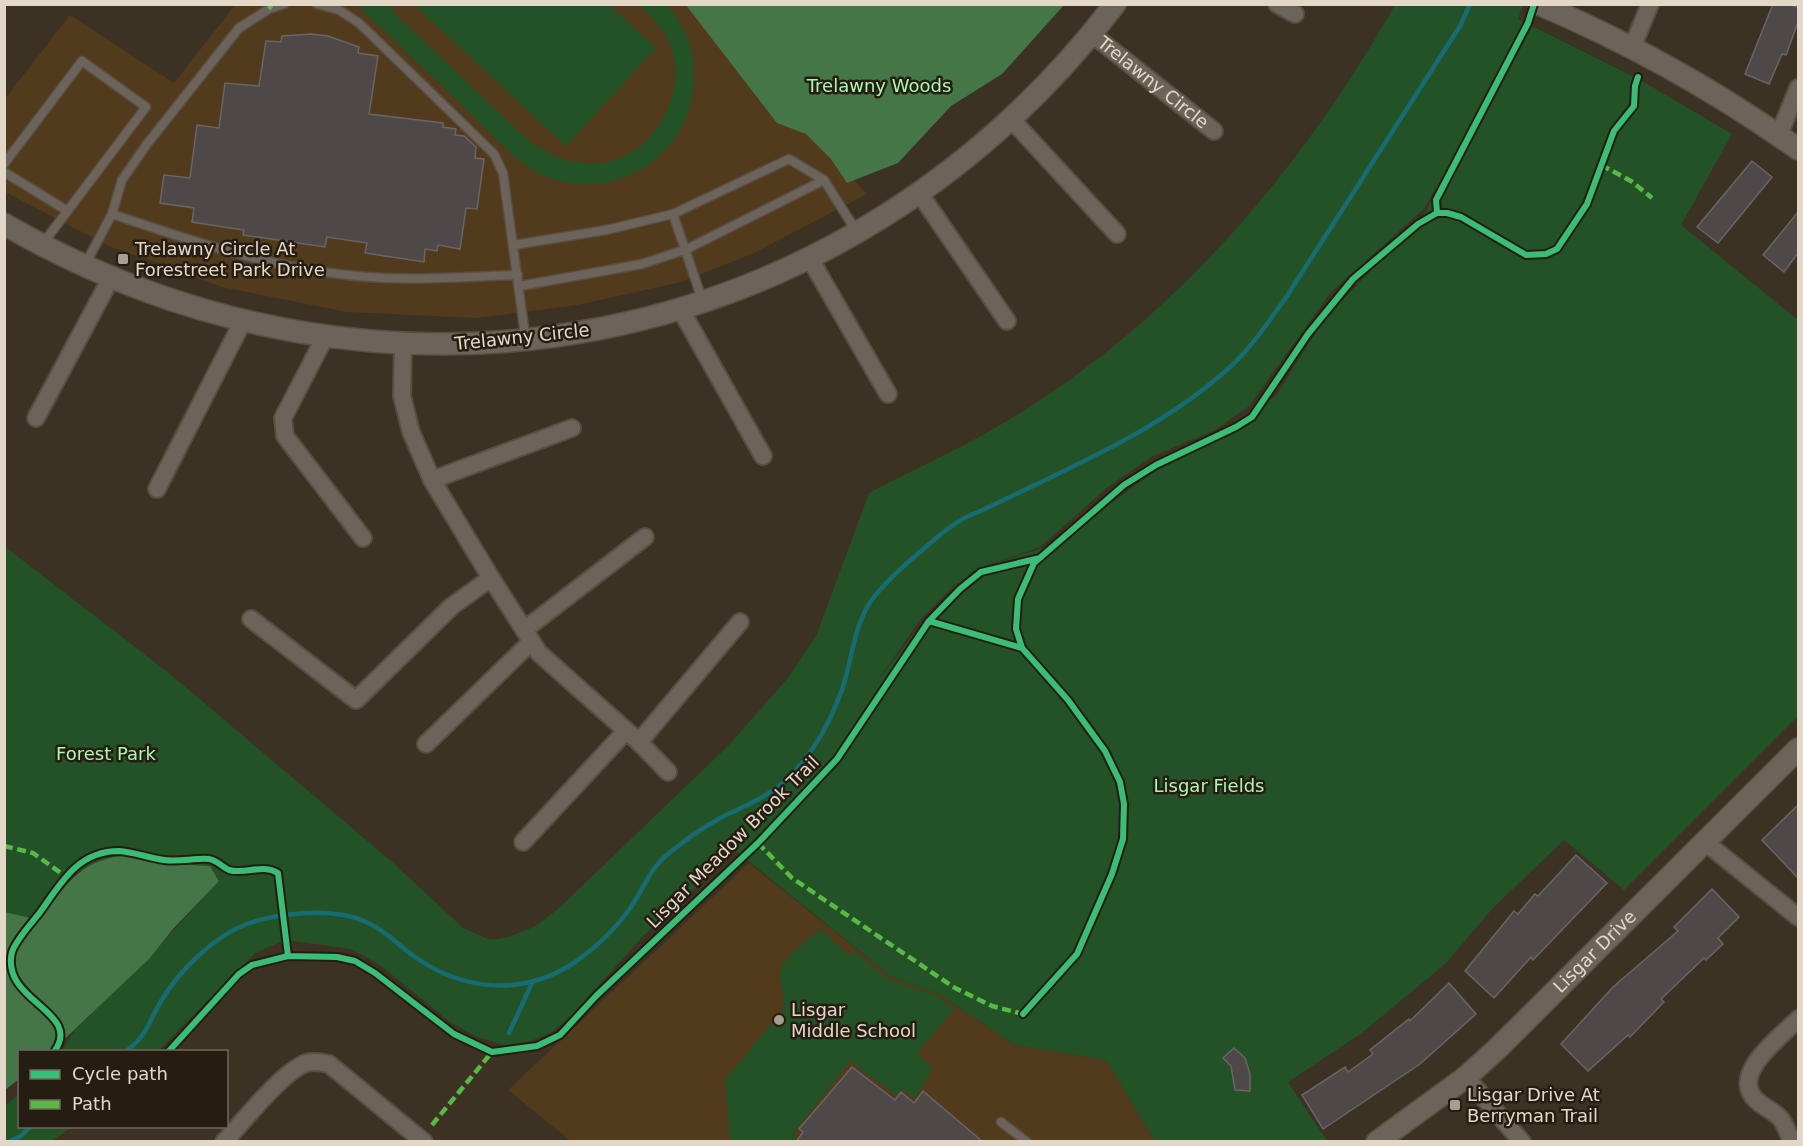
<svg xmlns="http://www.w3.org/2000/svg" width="1803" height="1146" font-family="'DejaVu Sans',sans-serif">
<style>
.built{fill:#513b1c}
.green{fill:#235227;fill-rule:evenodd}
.forest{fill:#447647}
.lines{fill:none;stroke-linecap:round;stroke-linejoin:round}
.stream{stroke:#176c73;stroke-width:4.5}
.building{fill:#4e4948;stroke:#6a6565;stroke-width:1.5}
.service-casing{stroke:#584f42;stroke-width:11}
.minor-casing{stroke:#584f42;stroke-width:20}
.tertiary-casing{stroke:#584f42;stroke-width:24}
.service{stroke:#6c645a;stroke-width:8}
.minor{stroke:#6c645a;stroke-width:16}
.tertiary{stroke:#6c645a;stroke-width:21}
.quiet{stroke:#58b947;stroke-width:4.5;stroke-dasharray:9 4.5;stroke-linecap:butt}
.cycleway-casing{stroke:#251d11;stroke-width:10}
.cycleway{stroke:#3abd76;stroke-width:6}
.poi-dot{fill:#a99d8f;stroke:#251d11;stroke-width:2}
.labels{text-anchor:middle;stroke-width:5;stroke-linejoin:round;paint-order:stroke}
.street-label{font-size:18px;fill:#e3d7c8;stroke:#251d11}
.park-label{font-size:18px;fill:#a7fbae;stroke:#251d11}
.poi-label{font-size:18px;fill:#e3d7c8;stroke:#251d11;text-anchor:start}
</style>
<rect width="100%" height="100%" fill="#3c3224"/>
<path class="built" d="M235 5H687L867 194 754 253 681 282 577 305 477 318 347 312 222 287 109 246 5 192 4 100 70 15 174 83Z
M749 863 893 978 939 994 1014 1045 1106 1060 1155 1141H571L508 1090Z"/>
<path class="green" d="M357 5H389L395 14 531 143C548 153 562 161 582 163 644 171 692 100 670 44 663 28 651 16 639 5H667C674 12 679 22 684 31 694 50 695 67 693 88 687 158 615 201 549 178 519 167 495 137 472 115 434 78 395 41 357 5Z
M414 5H609L656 48 566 146Z
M1395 5H1523L1518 19 1642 81 1732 134 1681 225 1798 320V716L1624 890 1564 840 1493 908 1445 964 1363 1032 1288 1082 1327 1141H1155L1106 1060 1014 1045 939 994 893 978 736 851 643 936 574 1013 554 1031 531 1041 507 1046 477 1037 450 1022 380 965 351 949 286 940 255 953 158 1051H62L75 1030 150 957 219 880 210 866 154 863 124 855 78 872 38 921 5 912 4 546 170 674 391 861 463 928 490 940 509 937 536 926 559 908 729 745 787 679 817 634 869 493C909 472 951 453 990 431 1165 331 1297 177 1395 5ZM1440 180 1426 212 1322 322 1276 396 1150 475 1053 545 976 569 1040 547 1109 486 1153 456 1215 430 1249 406 1331 292 1424 209ZM965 574 917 630 877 682 919 621Z
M820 929 849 955 855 952 890 980 937 996 954 1009 917 1053 933 1069 914 1099 902 1089 896 1095 850 1061 792 1135 799 1141H733L730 1139 725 1080 782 1011C786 998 779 985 780 972 782 956 809 940 820 929Z
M19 1094 20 1126 72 1127 52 1141H5V1106Z"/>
<path class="forest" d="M686 5H1064L1002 74 951 106 898 163 847 183 831 159 806 134 777 123Z
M124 855 154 863 210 866 219 881 173 929 150 958 52 1051 20 1052 19 1079 5 1090V912L38 920C68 885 75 863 124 855Z"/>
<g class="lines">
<path class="stream" d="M509 1033 532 983
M124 1052C146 1039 149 1021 161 1001 179 971 214 936 247 924 281 912 335 907 368 923 387 931 399 946 415 957 462 990 519 996 569 966 591 952 613 931 629 910 643 891 648 870 669 853 685 840 704 827 722 817 749 804 775 794 795 771 814 750 830 722 840 695 852 665 852 629 871 601 885 582 902 567 920 552 942 533 955 520 983 510 1068 468 1158 432 1229 368 1252 347 1269 321 1287 296L1460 26 1470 4
M8 1142 21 1136 31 1126"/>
</g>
<path class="building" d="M1773 4H1790L1798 8V22L1786 55 1782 54 1769 84 1745 74Z
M311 34 328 36 359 47 358 53 378 56 369 114 443 123V127L456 129 455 135 464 136 476 147 475 158 484 159 477 209 466 208 460 249 438 245 437 251 425 249 424 262 365 253 367 243 327 237 325 247 243 235 244 230 192 222 194 208 160 203 164 175 190 178 197 125 219 128 225 83 259 86 266 41 281 42 282 36Z
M1752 161 1772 177 1718 243 1697 227Z
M1798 212V253L1784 272 1763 255Z
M1798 805V878L1762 840Z
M1576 855 1607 883 1533 960 1531 957 1494 998 1465 971 1514 911 1518 914 1535 894 1538 896Z
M1712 889 1739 917 1718 938 1723 944 1706 960 1704 958 1661 999 1664 1002 1630 1037 1628 1035 1588 1071 1561 1044 1613 987 1678 931 1674 927Z
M1449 983 1476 1014 1420 1064 1323 1129 1302 1095 1345 1067 1348 1072 1373 1054 1370 1050 1409 1019 1410 1021Z
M1234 1048 1245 1058 1250 1074V1091L1235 1090 1231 1066 1223 1058Z
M852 1067 895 1100 901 1092 914 1103 923 1091 983 1142H796L803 1132 799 1129Z"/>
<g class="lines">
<defs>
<path id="service" d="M317 4 339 10 359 23 494 154 503 173 525 335
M4 164 82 61 146 107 44 242
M4 172 66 210
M112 214C203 245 289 274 386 278 430 280 475 276 518 275
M673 214 702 299
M514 245 606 230 673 214 789 159 824 180 855 229
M86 263 112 214 122 180 147 144 239 28 269 9 284 4
M520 286 642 264 687 249 824 180
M1001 1122 1027 1142"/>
<g id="minor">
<path d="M1277 4 1295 14"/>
<path id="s1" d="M1092 34 1214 131"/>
<path d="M1632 48 1650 4"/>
<path d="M1012 120 1117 234"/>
<path d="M1779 135 1798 88"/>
<path d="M920 194 1007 321"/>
<path d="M809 257 888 394"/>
<path d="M681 310 763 456"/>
<path d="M325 337 283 418 285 436 363 538"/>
<path d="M403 344 402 396 411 432 432 480 491 578 539 653 639 742 668 772"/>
<path d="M36 418 111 278"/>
<path d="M432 480 572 428"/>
<path d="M157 489 243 321"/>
<path d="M251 619 356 700 452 606 491 578"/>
<path d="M524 630 645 537"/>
<path d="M639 742 740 622"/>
<path d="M426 744 531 642"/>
<path d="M523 842 626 731"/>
<path d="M1705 842 1798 917"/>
<path d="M1466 1077 1522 1142"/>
<path d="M224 1142C243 1122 282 1072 306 1063 314 1061 321 1062 329 1064L424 1142"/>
<path d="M1792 1142C1788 1134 1785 1122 1779 1117 1772 1110 1763 1107 1756 1100 1729 1074 1781 1037 1798 1019"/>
</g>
<g id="tertiary">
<path d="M1539 4C1630 43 1718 92 1798 149"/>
<path d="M4 224C385 445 848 354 1115 4"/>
<path id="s2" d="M1377 1142 1466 1077 1496 1050 1798 749"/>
</g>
</defs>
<use href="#service" class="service-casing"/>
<use href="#minor" class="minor-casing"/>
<use href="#tertiary" class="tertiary-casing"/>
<use href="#service" class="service"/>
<use href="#minor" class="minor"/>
<use href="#tertiary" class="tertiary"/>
<path class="quiet" d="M269 9 272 4
M1601 165 1631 181 1652 198
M758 843 792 878 955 988 992 1006 1023 1014
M4 846 33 853 65 876
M432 1125 492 1052"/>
<defs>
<path id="cycleway" d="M1437 213 1436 200 1528 23 1534 4
M929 621 1022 648
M1023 1014 1077 954 1112 874 1123 839 1124 804 1120 782 1105 751 1068 700 1022 648 1016 629 1018 599 1034 563 1124 485 1156 465 1236 427 1252 417 1308 334 1353 279 1418 224 1437 213H1447L1461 217 1526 255 1546 254 1557 249 1587 204 1614 131 1634 106 1635 86 1638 77
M54 1052C84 1011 0 1002 12 952 17 938 32 923 41 911 62 881 79 851 119 851 134 852 149 858 164 860 179 862 194 858 209 859 217 860 222 867 229 870 246 875 262 863 278 873L288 956 337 957 355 961 375 973 454 1034 492 1052 537 1046 560 1035 596 996 758 843 837 759 929 621 960 589 981 572 1040 558
M168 1052 239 974 252 965 288 956"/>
</defs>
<use href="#cycleway" class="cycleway-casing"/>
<use href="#cycleway" class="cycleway"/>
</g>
<g class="poi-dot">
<rect x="117" y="253" width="12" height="12" rx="3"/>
<circle cx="779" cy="1020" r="6"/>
<rect x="1449" y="1099" width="12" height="12" rx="3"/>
</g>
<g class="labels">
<g class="street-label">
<text dy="6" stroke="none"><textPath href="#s1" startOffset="78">Trelawny Circle</textPath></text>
<text transform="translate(522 337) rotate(-6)" y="6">Trelawny Circle</text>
<text transform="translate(733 842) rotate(-45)" y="6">Lisgar Meadow Brook Trail</text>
<text dy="6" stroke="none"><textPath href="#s2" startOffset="290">Lisgar Drive</textPath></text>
</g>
<g class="park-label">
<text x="879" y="92">Trelawny Woods</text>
<text x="106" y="760">Forest Park</text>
<text x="1209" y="792">Lisgar Fields</text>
</g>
<g class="poi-label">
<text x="135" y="255">Trelawny Circle At<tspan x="135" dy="21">Forestreet Park Drive</tspan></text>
<text x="791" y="1016">Lisgar<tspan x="791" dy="21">Middle School</tspan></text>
<text x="1467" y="1101">Lisgar Drive At<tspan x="1467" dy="21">Berryman Trail</tspan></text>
</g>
</g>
<rect width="1803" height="1146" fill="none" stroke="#e3d7c8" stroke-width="12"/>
<rect x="18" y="1050" width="210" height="78" fill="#251d11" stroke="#71675a" stroke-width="1.5"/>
<rect x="30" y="1070" width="30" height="9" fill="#3abd76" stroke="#71675a" stroke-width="1.5"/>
<text x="72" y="1080" font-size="18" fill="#e3d7c8">Cycle path</text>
<rect x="30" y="1100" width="30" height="9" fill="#58b947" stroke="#71675a" stroke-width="1.5"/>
<text x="72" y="1110" font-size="18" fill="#e3d7c8">Path</text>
</svg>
